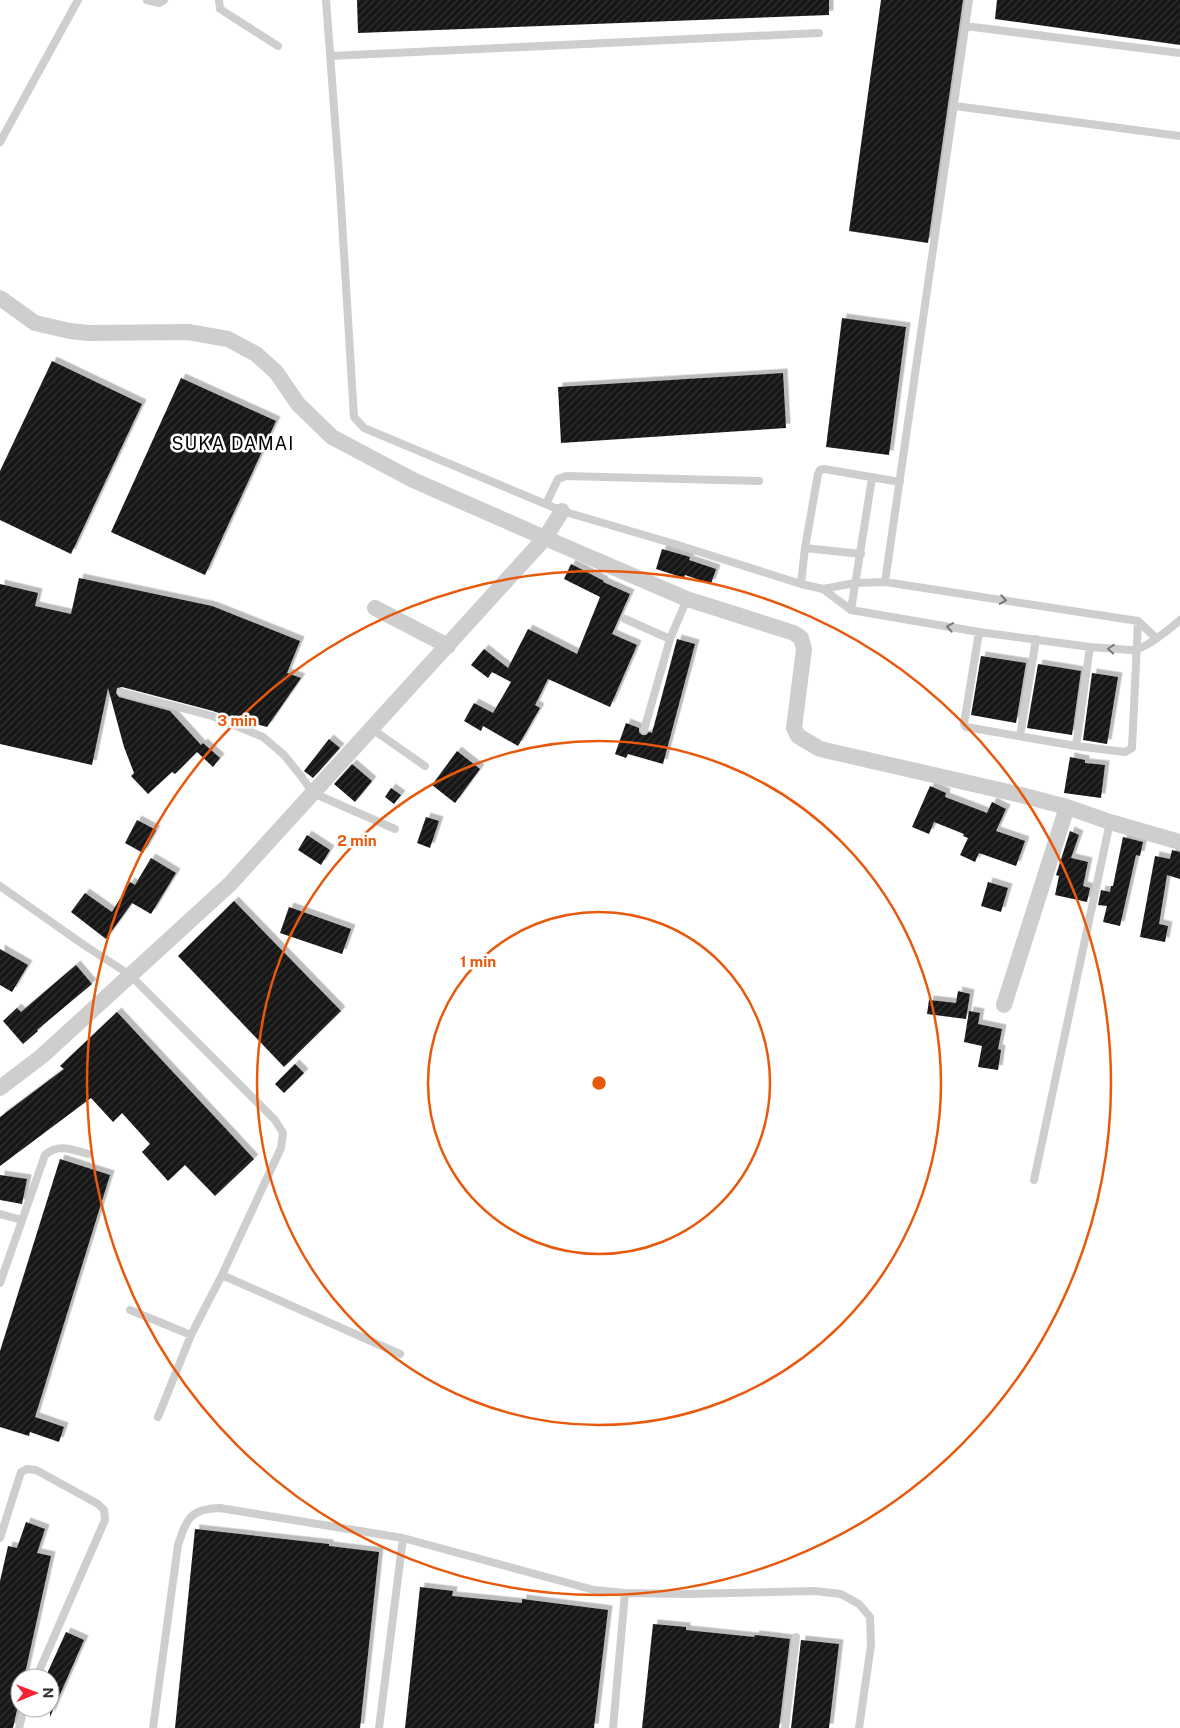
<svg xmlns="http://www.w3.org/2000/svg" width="1180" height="1728" font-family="'Public Sans',sans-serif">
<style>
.building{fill:url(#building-hatch);filter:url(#shadow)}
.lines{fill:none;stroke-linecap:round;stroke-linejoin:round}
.lane{stroke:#cecece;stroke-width:8}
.street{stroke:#cecece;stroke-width:16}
.oneway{stroke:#787878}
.ring{fill:none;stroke:#e8590c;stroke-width:2.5}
.labels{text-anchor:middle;stroke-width:5;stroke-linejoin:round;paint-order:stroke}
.quarter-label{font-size:18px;letter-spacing:1px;fill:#000;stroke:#fff}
.centre{fill:#e8590c;stroke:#fff;stroke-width:2.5}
.ring-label{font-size:15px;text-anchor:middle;font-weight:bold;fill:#e8590c;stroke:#fff;stroke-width:5;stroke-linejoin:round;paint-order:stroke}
</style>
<defs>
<pattern id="building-hatch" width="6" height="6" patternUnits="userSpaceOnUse" patternTransform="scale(1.25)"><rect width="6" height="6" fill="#181818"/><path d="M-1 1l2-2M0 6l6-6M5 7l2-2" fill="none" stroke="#313131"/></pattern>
<filter id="shadow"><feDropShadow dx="4.5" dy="-4.5" stdDeviation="0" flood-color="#0004"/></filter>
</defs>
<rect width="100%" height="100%" fill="#fff"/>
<path class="building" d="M357 0H829V15L358 33Z
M881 0H963L928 243 849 231Z
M997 0H1180V45L995 19Z
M842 318 906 327 889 455 826 447Z
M52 361 142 404 71 554 0 520V471Z
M783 373 786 428 561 443 558 387Z
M181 378 276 421 205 575 111 532Z
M662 549 690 557 689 560 716 569 711 584 685 575 684 578 656 569Z
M571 564 604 581 603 582 630 594 612 634 637 645 610 707 548 679 535 705 540 708 518 746 483 726 481 731 464 721 474 703 493 713 511 682 492 672 488 678 471 665 484 649 508 668 528 629 577 654 600 597 564 579Z
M79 578 212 606 300 641 287 673 301 678 267 727 227 716 213 711 122 687 117 688 116 693 119 697 170 711 201 745 203 743 220 758 213 767 197 752 175 774 172 772 148 794 131 776 134 773 124 747 108 688 92 765 0 744V584L38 593 35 606 71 614Z
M677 639 695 644 663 764 628 754 626 758 615 754 626 723 639 728V732L642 735H646L649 732 652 733Z
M981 656 1026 663 1016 723 971 715Z
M1038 664 1081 671 1072 735 1027 728Z
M1092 673 1118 677 1107 744 1083 740Z
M329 739 340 748 313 778 304 771Z
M457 751 480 769 455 803 432 785Z
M1070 757 1085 760V763L1105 765 1101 798 1064 793Z
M352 764 372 781 355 802 334 784Z
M930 786 946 793 945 797 987 813 992 802 1006 809 996 831 1025 841 1016 866 979 853 975 862 960 855 968 838 963 836 964 834 934 822 929 834 912 827Z
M391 788 401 795 394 804 385 797Z
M426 817 439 821 430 848 417 843Z
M137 820 156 830 143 853 125 843Z
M1070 831 1079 835 1071 858 1088 862 1083 886 1090 888 1087 902 1055 895 1059 876 1056 875Z
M307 835 330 850 321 865 298 850Z
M1123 837 1143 842 1140 856 1136 855 1120 926 1103 922 1107 906 1098 905 1101 890 1110 892 1111 886H1113Z
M1172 850 1180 852V879L1167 875 1159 924 1168 926 1165 942 1140 937 1155 856 1170 859Z
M151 858 176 873 151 914 132 903 106 939 71 912 85 893 112 912 130 882 135 885Z
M988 882 1008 888 1001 912 981 906Z
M234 901 341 1011 284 1067 178 956Z
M289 907 351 929 342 954 280 933Z
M0 949 28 965 12 992 0 985Z
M76 965 92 984 37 1030 38 1031 23 1044 3 1021 17 1008 21 1012Z
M958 991 970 994 966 1019 927 1014 929 1000 956 1003Z
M969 1011 980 1013 978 1024 1002 1029 998 1049 1001 1050 998 1070 978 1067 982 1046 964 1042Z
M117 1012 254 1159 215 1196 185 1165 168 1181 142 1152 150 1144 122 1113 113 1122 91 1098 0 1166V1117L64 1069 60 1066Z
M295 1064 304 1073 284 1093 275 1084Z
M60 1159 110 1175 35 1417 64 1427 59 1442 30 1432 29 1436 0 1427V1351Z
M0 1175 27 1179 22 1204 0 1200Z
M26 1522 45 1529 37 1553 51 1556 24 1678H20V1696L13 1728H0V1581L8 1546 17 1548Z
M195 1529 329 1544V1546L379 1552 360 1728H175Z
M420 1587 453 1591 452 1596 522 1603V1599L608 1610 594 1728H405Z
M653 1624 686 1627V1630L754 1637 755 1635 790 1639 779 1728H642Z
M66 1632 84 1640 50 1717V1678H45Z
M801 1640 839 1644 829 1728H791Z"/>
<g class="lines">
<path class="lane" d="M147 0 159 3 164 0
M219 0 220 9 278 46
M326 0 340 188 354 417 364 428 562 511 678 545 801 584 823 589 851 610 979 632 1090 647 1131 650C1143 651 1170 629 1180 620
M965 26 1180 53
M330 56 819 33
M955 106 1180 136
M0 142 78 0
M546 504 558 479 566 476 759 481
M805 548 861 554
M885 582 969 0
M801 584 805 548 818 474 820 470 824 469 900 482
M823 589 855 583 885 582 1138 621 1156 638
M851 610 872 478
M625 619 670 639
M979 632 964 724 966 727 1076 746 1125 752 1132 748 1138 621
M121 692 212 716 263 737 284 755 301 776 313 793 395 829
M372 729 425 766
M644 730 670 639 687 599
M1020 736 1036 639
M1076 746 1090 647
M0 886 84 945 130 975 275 1120 283 1133 281 1148 222 1275 400 1354
M1034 1180 1110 822
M0 1214 22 1220
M0 1283 45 1155C58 1143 73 1150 88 1154
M130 1310 191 1335
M158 1417 191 1335 222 1275
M0 1538 21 1472 27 1469 36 1470 98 1504 104 1510 105 1520 36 1678
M19 1728 24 1708
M153 1728 178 1545C187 1519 189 1509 220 1508L403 1538 594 1590 625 1593 686 1594 815 1591 841 1594 859 1604 870 1617 871 1645 859 1728
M379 1728 403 1538
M613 1728 625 1593
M785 1728 796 1637"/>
<path class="street" d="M0 298 35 323 70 331 89 333 188 332 228 339 256 354 276 372 298 404 332 437 413 480 545 538 562 511
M375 608 448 646
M1004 1005 1067 807
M0 1088 42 1056 230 884 545 538 687 599 794 633 801 638 804 649 794 728 798 736 820 749 1021 795 1067 807 1110 822 1180 842"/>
</g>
<defs><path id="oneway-chevron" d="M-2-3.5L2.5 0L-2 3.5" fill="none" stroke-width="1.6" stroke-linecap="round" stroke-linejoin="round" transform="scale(1.25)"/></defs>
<g class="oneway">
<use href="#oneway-chevron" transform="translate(1003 600) rotate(9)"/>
<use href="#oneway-chevron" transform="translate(950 627) rotate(-170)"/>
<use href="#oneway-chevron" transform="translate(1111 649) rotate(-175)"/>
</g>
<g class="ring">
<circle cx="599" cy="1083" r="171"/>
<circle cx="599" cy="1083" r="342"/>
<circle cx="599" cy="1083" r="512"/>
</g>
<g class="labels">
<g class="quarter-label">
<text x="233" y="450">SUKA DAMAI</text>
</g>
</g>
<circle cx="599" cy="1083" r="8" class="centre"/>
<g class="ring-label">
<text x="237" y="726">3 min</text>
<text x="357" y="846">2 min</text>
<text x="478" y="967">1 min</text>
</g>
<g transform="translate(35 1693) rotate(89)"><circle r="24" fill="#ffffff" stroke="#adadad"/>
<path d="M0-4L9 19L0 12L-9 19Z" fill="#f62433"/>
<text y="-8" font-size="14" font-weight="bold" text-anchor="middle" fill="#313131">N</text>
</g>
</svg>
